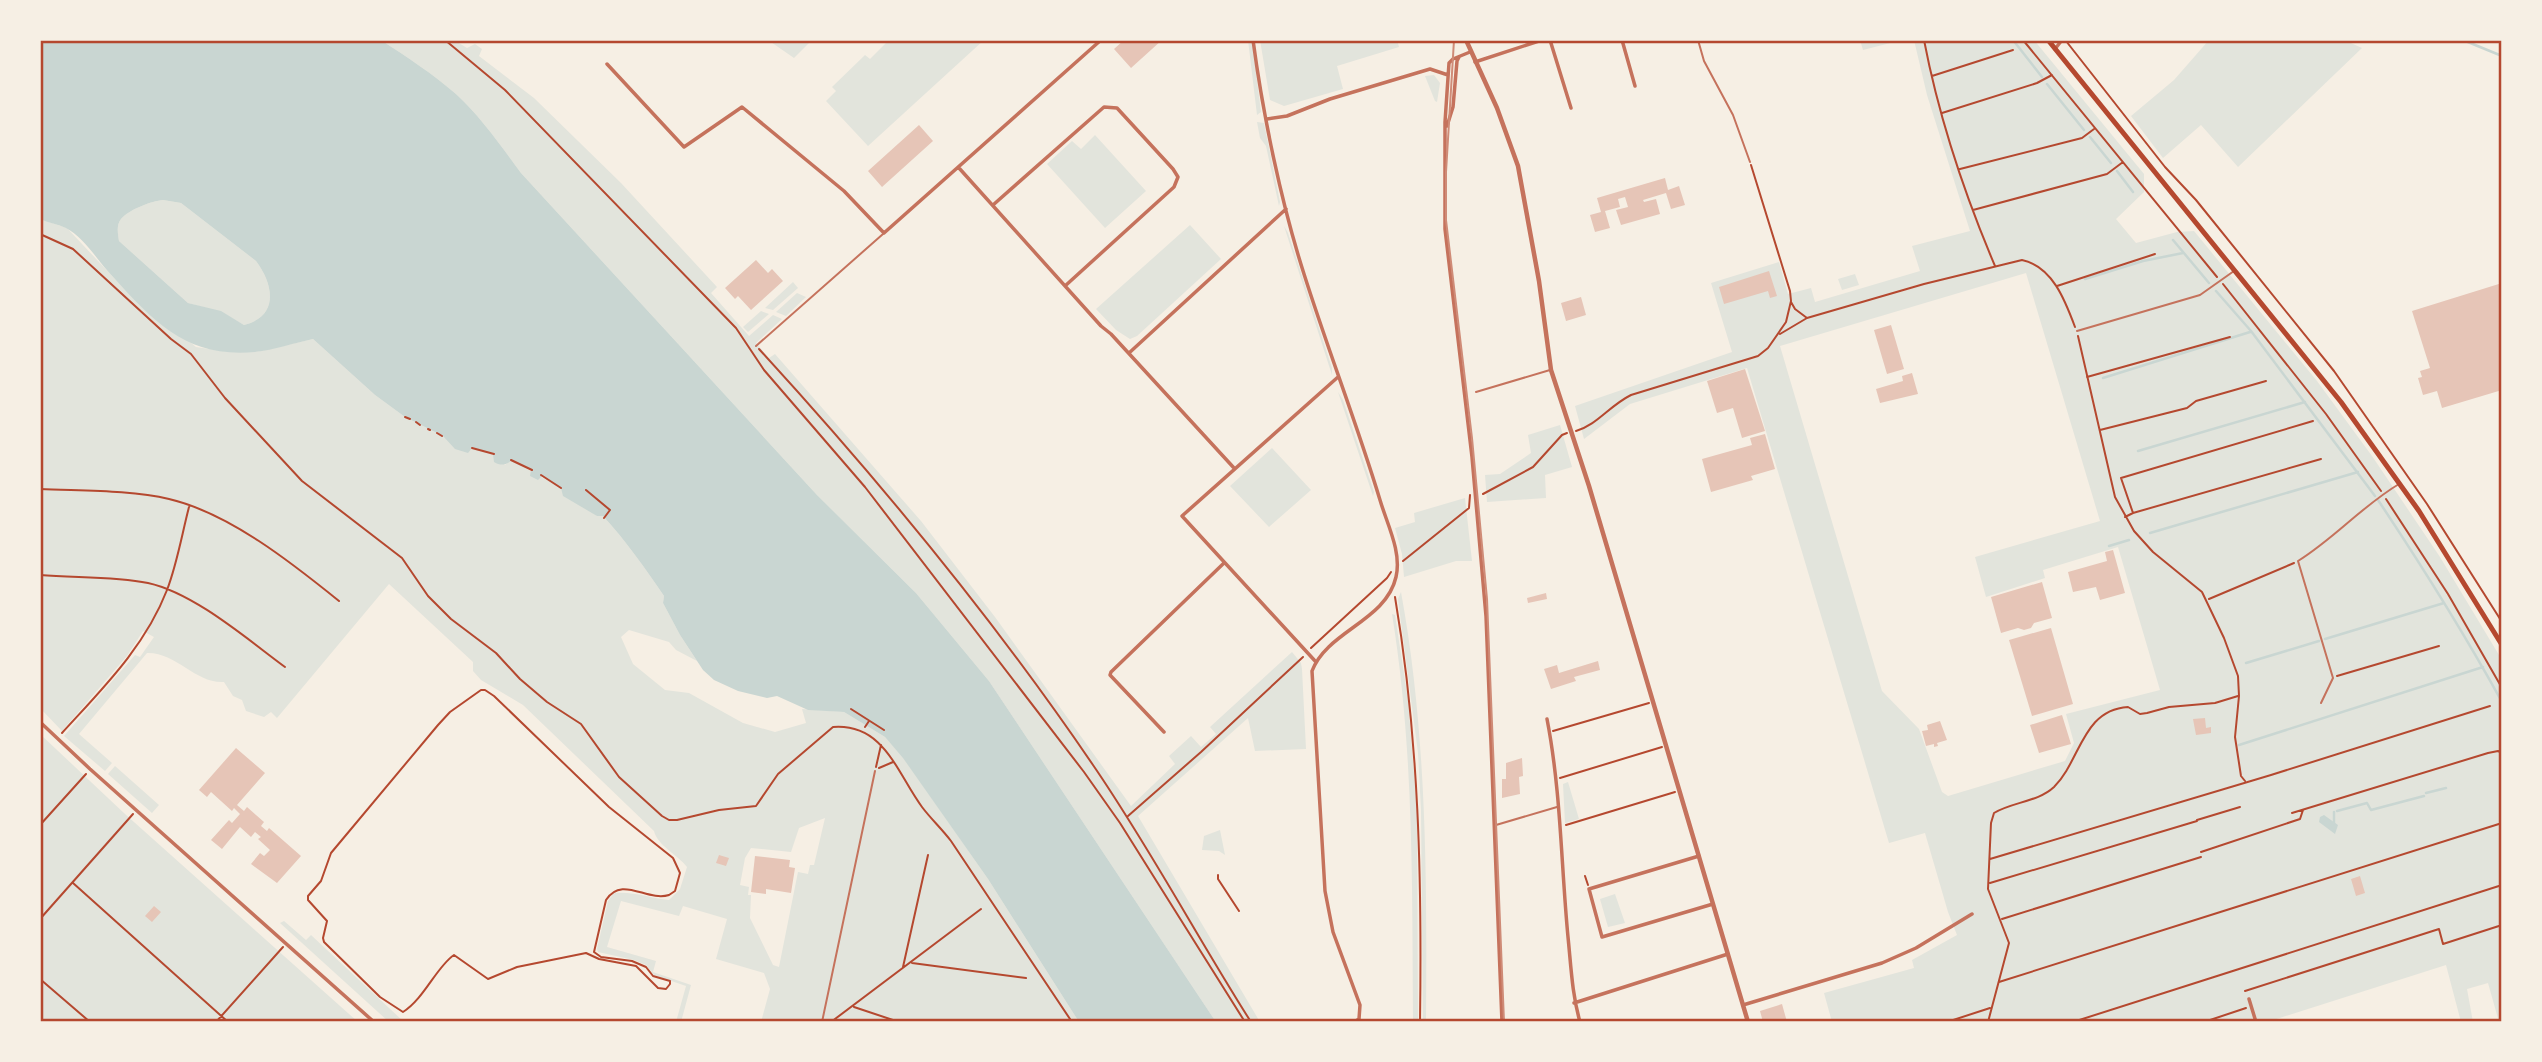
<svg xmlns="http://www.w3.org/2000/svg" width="2542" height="1062" font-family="Bitter,serif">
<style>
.green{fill:#e2e4dc;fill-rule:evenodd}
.water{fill:#c9d6d2;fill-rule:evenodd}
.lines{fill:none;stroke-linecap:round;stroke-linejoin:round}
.stream{stroke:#c9d6d2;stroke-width:2.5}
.building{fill:#e6c5b7}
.path{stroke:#b5482f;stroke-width:2}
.service{stroke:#c5725c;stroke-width:2}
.minor{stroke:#c5725c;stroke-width:3.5}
.tertiary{stroke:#c5725c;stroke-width:4.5}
.primary{stroke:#b5482f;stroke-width:5}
.tram{stroke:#cf8b77;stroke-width:2}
.neatline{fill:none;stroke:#b5482f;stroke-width:2.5}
</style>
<rect width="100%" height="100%" fill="#f6efe4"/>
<path class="green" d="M381 40H454L467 48 475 44 482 49 479 56 534 98 621 183 717 287 711 293 749 336 773 315 782 319 756 343 769 358 775 354 921 521 995 617 1131 806 1175 764 1169 756 1191 736 1201 747 1216 734 1210 727 1292 652 1301 663 1302 669 1306 749 1255 751 1248 718 1138 816 1260 1022H1216L989 681 916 593 817 495 521 173C501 146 481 117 456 94 433 74 407 57 381 40Z
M768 40H812L794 58Z
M889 40H984L868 146 826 101 836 91 832 87 865 55 870 59Z
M1248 40H1252L1261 112 1257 115Z
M1260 40H1397L1399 47 1337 66 1343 89 1284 106 1270 100Z
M1860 40H1902L1863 50Z
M1914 40H2034L2144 174V192L2116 219 2136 243 2177 232 2194 231 2317 381 2372 456 2440 557 2502 660V1022H2499L2488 983 2467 989 2473 1022H2461L2446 965 2267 1022H1832L1824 993 1914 968 1912 960 1957 935 1948 912 1925 833 1889 843 1747 368 1630 404 1584 439 1575 406 1732 352 1711 283 1779 262 1788 294 1811 288 1815 302 1920 271 1912 246 1970 231 1927 95ZM2026 273 2100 521 1975 557 1986 597 2045 578 2043 570 2118 547 2160 690 2066 714 2074 743 2065 761 1948 796 1942 792 1919 729 1882 691 1780 346Z
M2209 40H2344L2362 48 2238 167 2201 125 2163 158 2131 116 2174 80Z
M1434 75 1440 83 1437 102 1435 101 1425 76Z
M1257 122 1264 123 1280 202 1279 206 1266 146 1260 138Z
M1095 135 1146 191 1105 228 1047 164 1072 141 1081 149Z
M163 200 181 203 256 261C274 285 279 316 244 325L221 312 188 303 119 241C118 234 116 225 121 219 130 209 152 201 163 200Z
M40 219 67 228 115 279 196 347 230 352H256L313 339 375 395 405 417 443 436 494 454 505 465 511 460 561 488 597 516H603C626 541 645 568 664 596L663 603 680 635 697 661 676 650 669 642 629 630 621 637 633 664 665 690 689 693 743 723 775 732 806 723 802 709 844 712 885 737 903 757 988 879 1079 1022H761L770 989 764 973 716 959 727 919 683 906 679 916 621 901 607 947 656 961 653 972 691 985 681 1022H676L686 986 654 975 646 965 634 960 598 952 597 949 608 901 614 893C633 891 650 898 669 900L680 889 687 867C678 855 657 845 654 831L523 705 481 680 473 671V662L389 584 277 718 271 712 264 717 246 711 242 700 233 696 224 682C196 684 176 652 147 653L79 734 112 763 105 771 64 736 135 655 140 657 154 637 143 631 127 656 62 731 40 708ZM825 818 814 865H810L808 874 798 872 779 967 773 965 750 918 751 895H748L749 887 740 885 745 858 751 848 791 852 799 828Z
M1190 225 1221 259 1137 336 1130 339 1116 330 1096 309Z
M1284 226 1288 233 1332 368V375Z
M1855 274 1859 285 1842 290 1838 279Z
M793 282 798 288 773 310 765 308Z
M797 293 806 297 786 316 776 312Z
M761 311 769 314 748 332 743 327Z
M1338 392 1343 400 1374 492 1373 496Z
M1560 425 1572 467 1545 475 1546 498 1487 502 1485 475 1500 474 1531 453 1528 435Z
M1272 448 1311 490 1269 527 1230 486Z
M1465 498 1472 561H1456L1404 577 1402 554 1395 528 1415 522 1414 513Z
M1401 592C1427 734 1427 878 1426 1022H1423L1421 810 1418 753 1398 599Z
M1392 614 1395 615 1408 700 1417 810 1418 1022H1413C1412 885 1414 749 1392 614Z
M40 734 125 814 358 1022H40Z
M115 766 159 805 152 813 108 774Z
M1568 782 1579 819 1565 823 1563 784Z
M1220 830 1225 855 1219 851 1202 850 1204 836Z
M1615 894 1625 923 1608 927 1600 899Z
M284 921 306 940 311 935 404 1022H389L280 923Z"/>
<path class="water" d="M40 40H381C407 57 433 74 456 94 481 117 501 146 521 173L817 495 916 593 989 681 1216 1022H1079L988 879 903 758 885 737 844 712 808 710 777 696 767 698 738 691 714 680 703 670 680 635 663 603 664 596C645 568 626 541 603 516H597L563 496 561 488 542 476 538 480 530 476 531 470 511 461C505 465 501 466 494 462L493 454 472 448 468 453 455 449 443 436 405 417 375 395 313 339C294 343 274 350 255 352 188 358 156 324 114 278 99 263 85 238 66 228 58 224 48 223 40 219ZM163 200 181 203 256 261C274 285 279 316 244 325L221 311 188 303 119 241C118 234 116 225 121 219 130 209 152 201 163 200Z
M2324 815 2338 825 2335 834 2319 822 2320 817Z"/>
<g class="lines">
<path class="stream" d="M2013 40 2042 77
M2463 40 2502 56
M2047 84 2084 130
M2090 137 2111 163
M2117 171 2133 192
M2173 240 2209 283
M2085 279 2143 261 2183 253
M2216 291 2251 331 2375 496
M2103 378 2250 332
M2138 451 2305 402
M2378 500C2422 566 2464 633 2502 702
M2150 533 2358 472
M2109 546 2129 540
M2325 639 2444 603
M2246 663 2319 641
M2239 745 2483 667
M2426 793 2446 788
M2337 811 2367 803 2371 810 2424 796
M2334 812V823"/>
</g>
<path class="building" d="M1124 40H1162L1131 68 1114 49Z
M919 125 933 141 882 187 868 171Z
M1665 178 1668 190 1679 186 1685 205 1671 209 1666 193 1643 200 1644 202 1656 199 1660 214 1621 225 1616 210 1628 207 1625 197 1618 199 1620 207 1605 211 1610 228 1595 232 1590 215 1601 212 1597 198Z
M756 260 768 273 772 269 783 281 751 310 738 296 735 299 725 288Z
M1769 271 1777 296 1770 298 1768 291 1724 304 1719 287Z
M2502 283V390L2442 408 2437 391 2423 395 2418 378 2422 377 2420 371 2430 368 2412 311Z
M1581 297 1586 315 1566 321 1561 303Z
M1891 325 1904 369 1887 374 1874 330Z
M1745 369 1765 431 1742 438 1733 408 1717 413 1707 381Z
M1912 373 1918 394 1880 403 1876 389 1903 381 1902 376Z
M1765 434 1775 469 1751 476 1753 480 1711 492 1702 459 1752 445 1750 438Z
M2113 550 2125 593 2100 600 2096 587 2073 592 2068 572 2107 561 2105 552Z
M2042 582 2052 618 2034 623 2031 628 2024 630 2018 628 2001 633 1991 597Z
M1546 593 1547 599 1528 603 1527 598Z
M2051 628 2073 704 2032 716 2009 640Z
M1598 661 1600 670 1574 677 1576 681 1551 689 1544 669 1557 665 1559 673Z
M2062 715 2071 744 2039 753 2030 725Z
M2205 718 2206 728 2211 727V733L2196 735 2193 719Z
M1940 721 1947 740 1937 743 1938 746 1934 747V744L1926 746 1922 731 1928 730 1927 725Z
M236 748 265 773 237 805 244 811 247 807 264 822 261 826 267 831 269 828 301 856 277 883 251 864 260 853 264 856 270 850 258 839 261 837 255 832 251 837 240 827 222 849 211 840 229 820 232 823 240 814 234 808 232 811 211 792 207 797 199 790Z
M1522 758 1523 776 1519 777 1520 794 1502 798V779H1506V763Z
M719 855 729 858 726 866 716 863Z
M755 856 790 860 789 867 795 868 791 893 766 889V894L751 892Z
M2360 876 2365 893 2356 896 2351 879Z
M154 906 161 912 152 922 145 916Z
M1782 1004 1787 1022H1763L1760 1011Z"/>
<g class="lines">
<path class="path" d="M445 40 505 90 736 328 764 370 865 487 1084 772 1120 823 1245 1022
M1924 40C1939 118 1964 193 1995 266
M2023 40 2217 277
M2066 41 2165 167 2196 200 2334 371 2427 504 2502 622
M1932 76 2013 50
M1942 113 2037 83 2052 75
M1960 169 2082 138 2094 129
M1973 210 2107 174 2123 162
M40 234 73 249 171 339 191 354 225 398 302 481 402 558 428 596 451 619 496 653 520 679 547 702 581 724 619 777 662 816 669 820H677L719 810 756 806 778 774 833 727C884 723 897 773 922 807 931 819 942 829 951 841L1072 1022
M2223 284 2326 414 2381 491
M2057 286 2155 254
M1791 302 1795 309 1807 318
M1780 334 1807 318 1924 284 2022 260C2052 266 2065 300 2075 327
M2078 336 2115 497 2134 531 2153 552 2202 592 2224 638 2238 676 2239 696 2235 737 2241 776 2245 781
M759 349C879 480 993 618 1093 765 1150 848 1197 937 1251 1022
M2087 377 2230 337
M405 417 410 419
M416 422 420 425
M428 429 430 430
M2100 430 2187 408 2196 401 2266 381
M1576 431C1597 425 1609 406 1631 395L1758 356 1768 348 1786 322 1791 301 1790 291 1751 165
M437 433 442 436
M472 448 494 454
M511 460 532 470
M541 475 561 488
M40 489C80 491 131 490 169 499 229 513 292 563 339 601
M586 490 610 510 604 518
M1483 494 1533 467 1562 435 1567 433
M2386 499 2448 594 2502 688
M2133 513 2121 478 2313 421
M2125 517 2133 513 2321 459
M1403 561 1469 508 1470 495
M40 575C76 578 113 576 148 583 194 593 247 639 285 667
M1395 597C1419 738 1422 879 1420 1022
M2209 599 2294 563
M1311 648 1387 578 1391 572
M2337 676 2439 646
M481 690H485L494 696 609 807 673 858 680 873 675 891 669 895C647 902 622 875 606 900L594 952 601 957 632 961 646 967 653 976 670 981V984L666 989 658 988 636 966 599 959 586 953 517 967 488 979 454 955C437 966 424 999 403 1012L380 997 324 942 323 938 327 921 308 900V896L321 881 331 853 438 725 450 712Z
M851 709 884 730
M865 727 869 721
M1553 731 1649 703
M62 733C102 689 145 647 167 590 177 564 182 534 189 507
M876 767 881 745
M879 768 893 762
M1560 778 1662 747
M2502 800V806
M2292 813 2488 753 2498 751 2502 753
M1128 816 1201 752 1303 657
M2197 820 2240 807
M40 825 86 774
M1566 825 1675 792
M2201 852 2300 819 2303 810
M1990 859 2271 775 2490 706
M1218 875V879L1239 911
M1585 876 1588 885
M73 883 228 1022
M1990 883 2197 821
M40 919 133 814
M2002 919 2201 857
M912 963 1026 978
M903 967 928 855
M40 979 90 1022
M1999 982 2502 823
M2245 991 2439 929 2443 944 2502 925
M854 1007 899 1022
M216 1022 283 947
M831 1022 981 909
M1947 1022 1990 1008
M1988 1022 2009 943 1988 889 1991 823 1994 813C2012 802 2038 802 2054 787 2081 760 2082 710 2128 707L2140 714 2147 713 2169 707 2215 703 2238 696
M2073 1022 2502 885
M2204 1022 2246 1008"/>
<path class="service" d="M1698 40 1704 61 1733 115 1750 162
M2077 331 2200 295 2234 271
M756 346 883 234
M1476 392 1550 370
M2321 703 2333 678 2298 561C2335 538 2362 506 2399 484
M1496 825 1557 807
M822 1022 875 771"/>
<path class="minor" d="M1253 40C1263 115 1281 202 1304 274 1328 350 1357 424 1380 500 1387 524 1402 552 1396 577 1386 621 1327 631 1312 671L1325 891 1333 932 1360 1005 1359 1019
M1550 40 1571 108
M1622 40 1635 86
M2055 49 2062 40
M1470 52 1453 59 1449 63 1445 122V229L1472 457 1486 616 1502 1022
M1475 62 1542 40
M607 64 684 147 742 107 844 191 884 233 1101 40
M1267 119 1287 116 1330 99 1430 69 1448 75
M1447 126 1453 107 1457 61 1459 57
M959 168 1101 326 1111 334 1234 468
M993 205 1104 107 1117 108 1173 169 1178 177 1174 187 1065 286
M1129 353 1286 209
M1316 662 1182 516 1338 377
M1547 719C1561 791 1561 864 1568 937 1571 966 1572 994 1580 1022
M40 722 90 769 374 1022
M1164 732 1110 675 1111 672 1224 563
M1699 856 1589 889 1602 937 1713 904
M2249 999 2256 1022
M1574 1003 1728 954
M1743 1005 1882 963 1916 948 1972 914
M1354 1022 1359 1019 1363 1022"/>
<path class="tertiary" d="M1466 40 1497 108 1518 166 1539 281 1551 370 1589 486 1748 1022"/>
<path class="primary" d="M2048 40 2341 402 2419 511 2502 645"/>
<path class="tram" d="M1454 40 1446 172V220L1472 438 1487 599 1504 1022"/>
</g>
<rect width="2542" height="1062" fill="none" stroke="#f6efe4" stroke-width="84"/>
<rect x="42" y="42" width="2458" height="978" class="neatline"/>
</svg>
